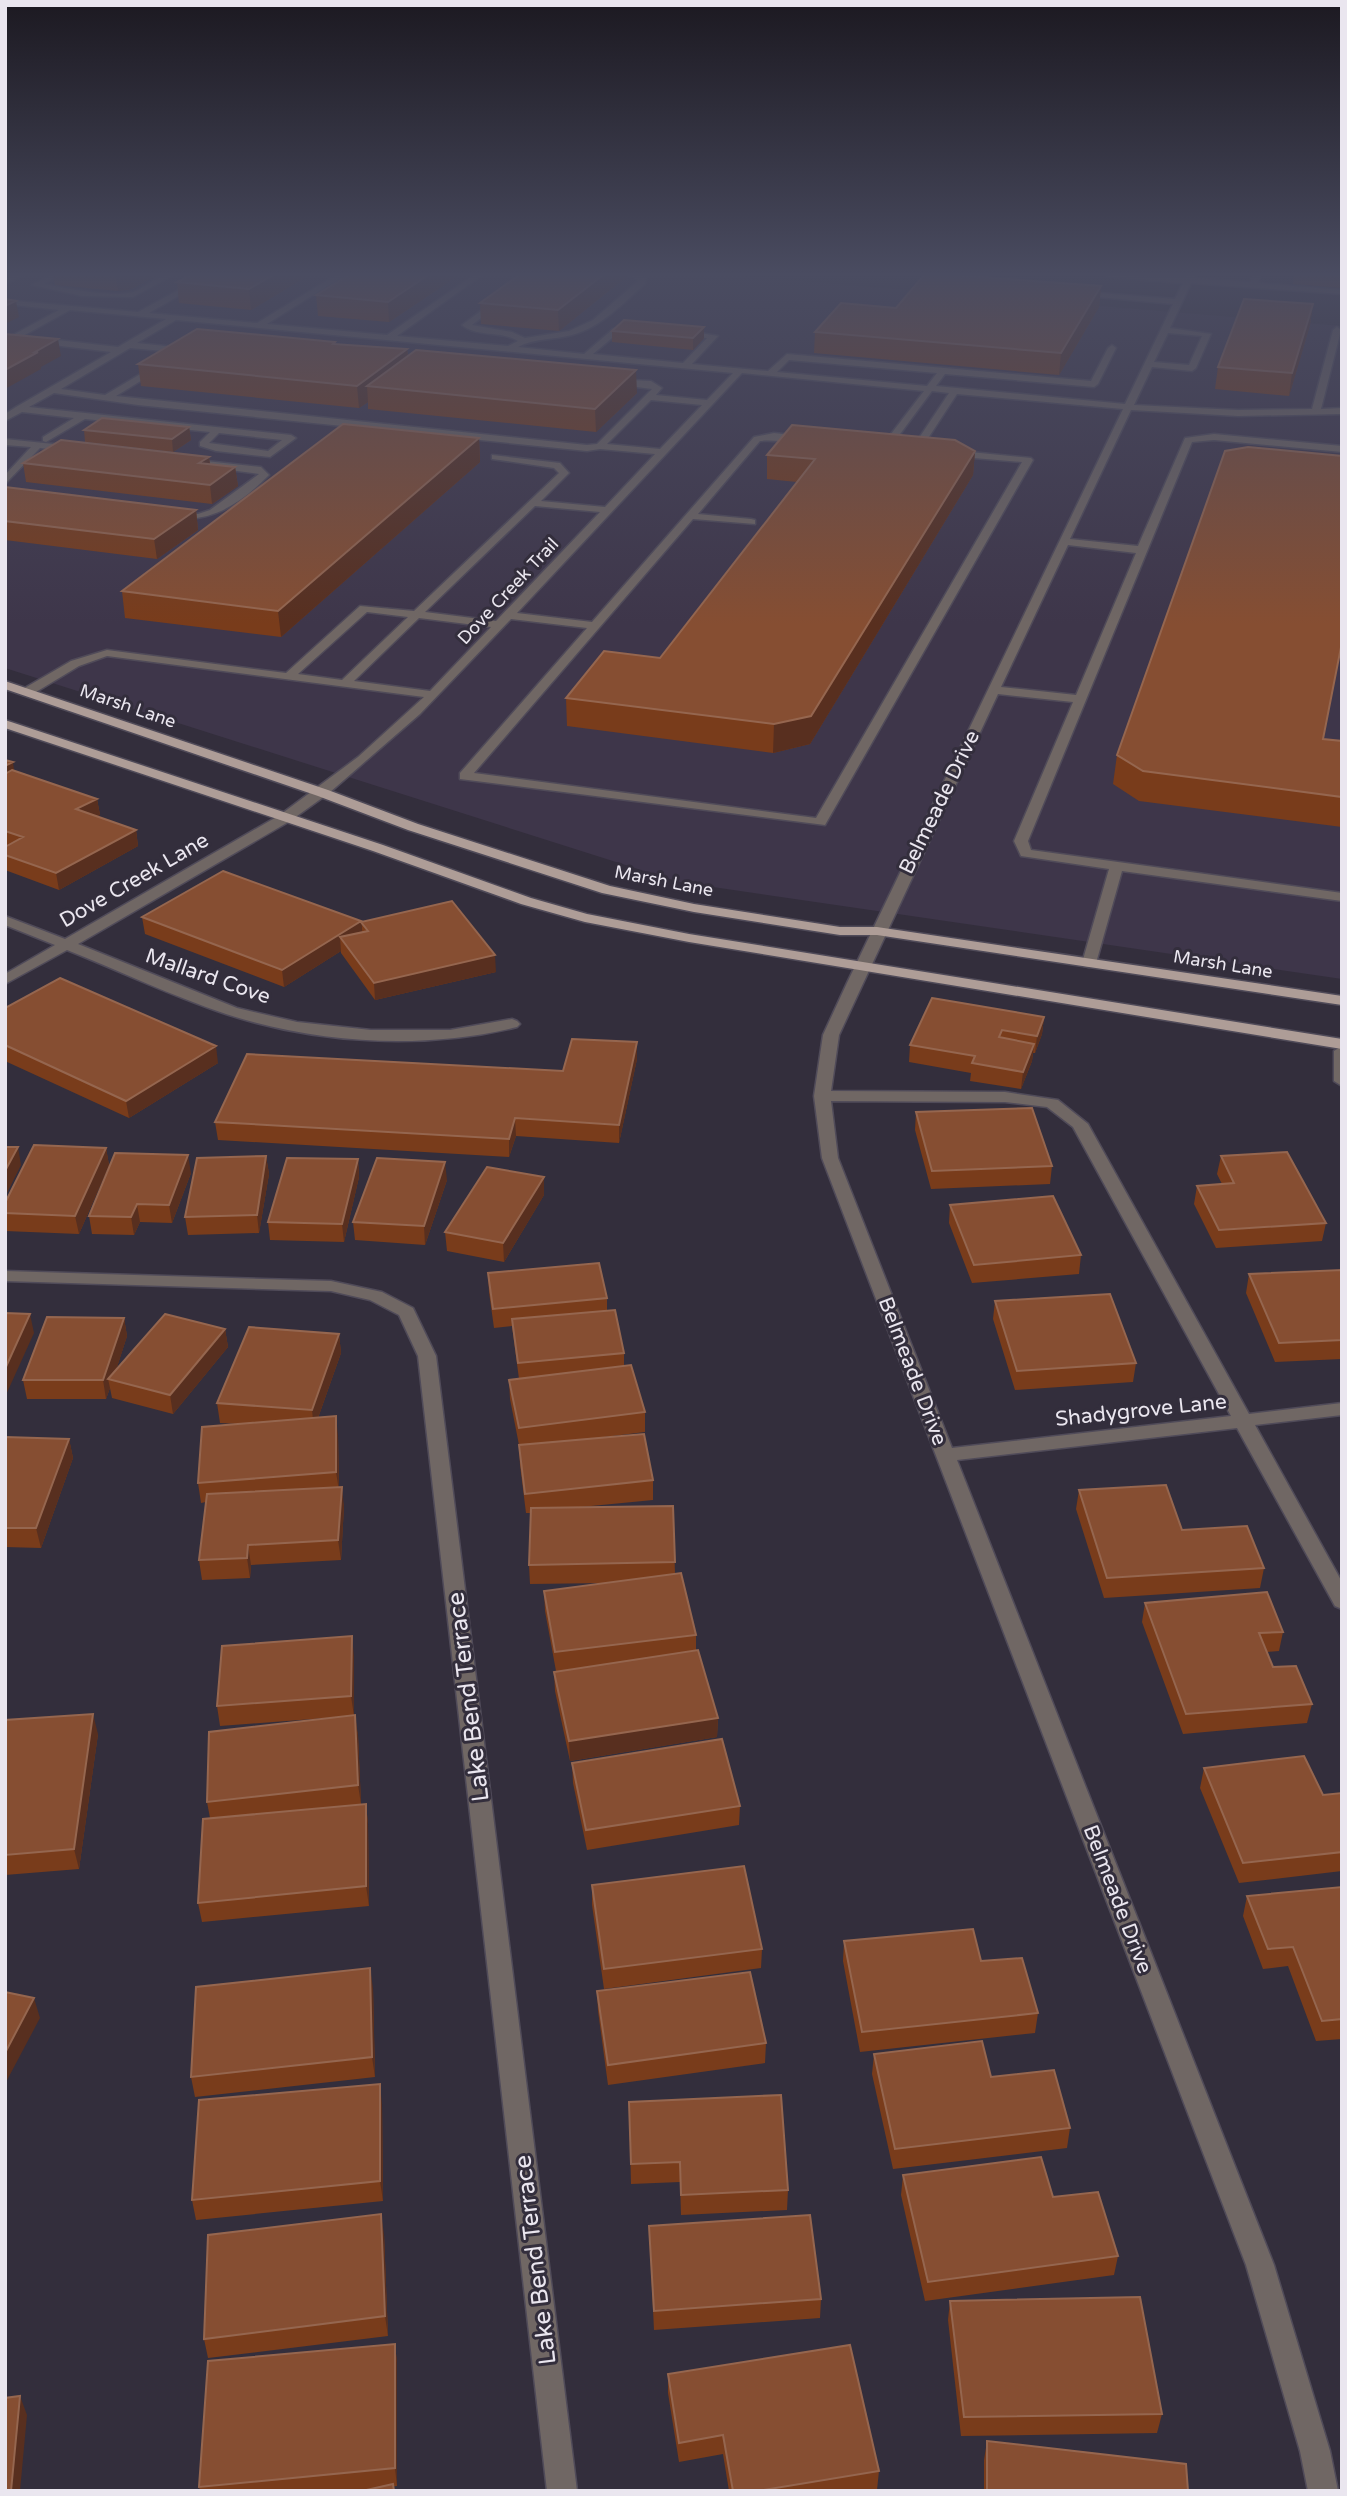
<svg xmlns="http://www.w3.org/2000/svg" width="1347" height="2496" font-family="'Varela Round',sans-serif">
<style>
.built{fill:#3e364a}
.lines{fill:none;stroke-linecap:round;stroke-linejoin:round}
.minor-casing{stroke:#504b59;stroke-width:3}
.major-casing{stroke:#504b59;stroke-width:3}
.minor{fill:#706764;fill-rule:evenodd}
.major{fill:#ae9d97;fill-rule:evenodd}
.wall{fill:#793c1b}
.shaded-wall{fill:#582f1f}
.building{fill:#864e32;stroke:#95664f;stroke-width:2}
.labels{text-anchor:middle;stroke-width:6;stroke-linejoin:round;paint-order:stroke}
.far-street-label{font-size:18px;fill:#eae6ef;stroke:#332e3c}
.street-label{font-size:21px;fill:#eae6ef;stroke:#332e3c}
.near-street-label{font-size:24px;fill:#eae6ef;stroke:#332e3c}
</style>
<rect width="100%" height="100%" fill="#332e3c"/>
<path class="built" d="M5 275H727L1342 326V979L679 882 5 668Z"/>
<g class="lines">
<defs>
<path id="minor" d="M14 275H23L5 284V279Z
M51 275H60L44 284C65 288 112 298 133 292 147 287 157 274 173 275L133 297 82 296 32 285Z
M206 275H215L149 313 257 323 336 275H345L267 324 387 335 474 275H482L397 336 508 346 518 341C500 330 478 338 462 325L529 275H537L472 325 512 332 525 338 569 331 593 320 638 281 631 275H641L646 278 645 284C623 303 602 327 572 335 554 340 535 338 518 347L584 354 613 329 633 326 636 331 618 333 593 354 683 363 707 338 679 335 682 330 718 336 692 364 768 371 787 354 1091 381 1108 348 1112 345 1116 348 1098 384 1094 387 945 374 936 386 1125 404 1173 304 1077 295 1074 291 1175 299 1183 283 1110 277 1106 275 1185 278 1187 275H1195L1193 278 1250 282 1253 275H1261L1258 283 1342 290V294L1191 283 1170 328 1211 334 1196 368 1192 371 1152 367 1134 405 1238 410 1312 409 1333 330 1337 327 1341 330 1321 409 1342 408V414L1238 416 1131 410 1070 539 1138 546 1185 438 1214 434 1342 446V452L1214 440 1192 442 1028 841 1031 850 1342 893V901L1122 871 1096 963 1089 967 1084 966 1082 963 1109 869 1021 856 1014 841 1073 702 998 694 839 1035 831 1091 1005 1092 1058 1100 1088 1124 1249 1414 1342 1403V1415L1255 1425 1342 1582V1609L1335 1606 1237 1428 957 1460 1274 2265 1330 2451 1338 2491H1308L1300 2451 1246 2265 822 1158 814 1096 823 1035 847 983 1123 409 957 394 919 452 916 453 911 450 949 393 932 391 889 449 886 450 881 447 924 391 742 373 517 613 592 622 754 437 774 433 807 437 809 439C797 445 775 439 760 441L698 514 751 519 755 520V524L693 519 474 773 816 818 1022 462 950 456 945 453 950 450 1031 458 1033 460 825 825 460 779V773L587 628 511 619 420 714 329 793 290 821 78 944 237 1008 297 1022 371 1030H450L512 1019 517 1021 520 1024 517 1027C425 1050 317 1044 226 1014 172 996 120 971 67 950L5 984V974L55 945 5 925V916L65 939 280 815 358 757 424 697 107 656 79 666 31 695H23V689L71 661 107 650 286 673 360 606 414 611 559 473 554 468 492 459V455L560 463 569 473 541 501 605 507 655 454 600 449 587 451 138 405 54 393 29 407 291 435 296 438 270 457 216 451 200 446V442L210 432 85 419 46 442 43 441V437L74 418 22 412 5 421V414L16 407 111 352 11 340V336L59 310 5 304V300L138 312ZM70 310 166 319 118 347 23 336ZM176 320 733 373 707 400 656 395 662 388 651 381 610 379 609 381 613 384 652 389 597 444 587 445 116 396 162 368 159 363 105 395 61 389 130 348 187 353 184 348 137 343ZM1168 333 1202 336 1189 365 1154 362ZM789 360 937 373 927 386 777 372ZM651 400 702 405 660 449 607 444ZM219 433 282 440 268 451 209 443ZM535 506 600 512 496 621 425 612ZM1068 545 1136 553 1076 695 1001 687ZM367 612 408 617 342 680 298 674ZM419 618 491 627 430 691 354 681ZM831 1101 1005 1102 1047 1107 1073 1127 1231 1416 952 1448 838 1158Z
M5 439 73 446 78 449 73 452 40 448 5 484V475L31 447 5 445Z
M188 459 261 467 269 475C240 504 210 525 168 517V513L172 512 198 514 210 510 259 474 185 464 183 462Z
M1342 1046V1086L1334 1081V1051Z
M5 1271 331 1281 382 1292 413 1308 436 1356 577 2491H547L418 1356 399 1315 370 1300 331 1291 5 1281Z"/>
<path id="major" d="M5 681 328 790 418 824 610 886 694 904 840 927H877L1342 996V1005L877 935H840L694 912 602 893 408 830 318 796 5 689Z
M5 720 383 845 531 898 587 914 689 934 1342 1039V1049L689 942 585 922 521 904 373 851 5 728Z"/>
</defs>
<use href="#minor" class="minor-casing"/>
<use href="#major" class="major-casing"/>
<use href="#minor" class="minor"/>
<use href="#major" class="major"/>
</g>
<path class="wall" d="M53 275H157L131 289 118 291 55 285Z
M309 275 251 310 179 303 177 282Z
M459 275 389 322 318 316 316 295Z
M1294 275H1342V288L1293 284Z
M626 277 559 331 481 324 480 303Z
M1101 286 1099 307 1059 375 814 353 815 332 896 308Z
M1313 304 1310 325 1289 396 1215 389 1218 367Z
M704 327V338L693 350 612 342V331Z
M335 342V344L407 349 408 356 637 393 596 432 368 409V402L359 408 141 386 138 364Z
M189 427 191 440 173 452 85 442 84 430Z
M479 438 480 462 281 637 125 618 122 591Z
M975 451 973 475 810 744 773 753 567 726 566 698 660 658 797 482 767 479V455Z
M209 457 210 464 235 467 238 486 212 504 26 482 23 463Z
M5 487 196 510 198 530 157 559 5 540Z
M1323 739 1342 741V827L1139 801 1113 784 1117 755Z
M5 760 14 771 97 799 100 815 96 816 136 830 138 846 59 890 5 870V847L6 846H5Z
M142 917 362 932 361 922 496 972 375 1000 341 953V951L284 987 145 934Z
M5 1008 218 1063 129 1118 5 1061Z
M1044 1017 1042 1034 1035 1053H1033L1032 1061 1021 1089 970 1081 971 1073 909 1062 910 1045Z
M637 1042V1059L619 1143 516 1136 509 1157 218 1140 215 1122 563 1071Z
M916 1112 1052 1166 1050 1184 931 1189 915 1130Z
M106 1148 109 1165 79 1234 5 1231V1203Z
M266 1156 269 1174 259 1233 188 1235 185 1217Z
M1221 1156 1326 1223 1322 1241 1216 1248 1194 1204 1197 1186 1222 1184 1217 1174Z
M358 1159 359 1177 344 1242 270 1240 268 1222Z
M191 1173 172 1223 140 1222 134 1235 92 1234 89 1216Z
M544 1177V1195L504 1262 447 1251 445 1232Z
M447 1180 425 1245 355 1240 353 1222Z
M950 1205 1081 1255 1079 1274 972 1283 949 1223Z
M1342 1270V1359L1275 1362 1246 1293 1249 1274Z
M488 1273 607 1298V1311L624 1353V1366L645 1412V1432L580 1440 653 1480V1500L581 1507 673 1506 675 1574 696 1635V1650L718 1718 717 1737 570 1761 555 1691 554 1672 556 1671 545 1611 544 1591 607 1583 530 1584 529 1565 531 1513H526L520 1465 519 1445 510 1399 509 1380 519 1379 512 1326 494 1328 489 1292Z
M995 1301 1136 1363 1133 1382 1015 1390 993 1319Z
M124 1318 127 1336 116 1370 225 1329 228 1347 173 1414 112 1398 110 1388 106 1399H27L23 1380Z
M339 1334 341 1353 318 1418 338 1435 339 1487 344 1506 341 1560 251 1565 250 1578 202 1580 199 1560 206 1502 201 1503 198 1483 239 1424 220 1423 217 1403Z
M5 1437 69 1439 73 1458 41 1548 5 1547Z
M1079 1490 1182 1530 1264 1568 1260 1588 1104 1598 1076 1509Z
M1145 1603 1283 1632 1279 1651 1267 1652 1273 1667 1312 1704 1307 1723 1183 1734 1142 1622Z
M354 1656V1716L358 1735 361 1804H366L368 1824 369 1906 202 1922 198 1903 210 1818 207 1802 352 1716 220 1726 217 1706Z
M5 1720 98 1734 79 1869 5 1875Z
M572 1763 740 1806 739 1825 587 1850 573 1783Z
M1204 1768 1323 1795 1342 1793V1871L1239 1883 1200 1788Z
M592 1885 762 1949 761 1968 604 1989 592 1905Z
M1342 1887V2039L1316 2041 1288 1966 1263 1969 1243 1916 1247 1896Z
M844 1941 981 1961 1038 2013 1035 2033 860 2052 843 1961Z
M373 1988 375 2077 195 2097 191 2077Z
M597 1991 766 2043 765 2063 608 2085 598 2011Z
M874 2054 991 2077 1070 2128 1067 2148 893 2169 872 2074Z
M629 2102 788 2190 787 2210 681 2215 680 2182 631 2184Z
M382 2104 383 2201 196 2220 192 2200Z
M903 2175 1053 2197 1118 2256 1114 2275 925 2301 901 2195Z
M649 2226 821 2299 820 2318 654 2330Z
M384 2234 388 2336 208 2358 204 2339Z
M950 2301 1162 2414 1157 2433 961 2436 948 2320Z
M395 2344 397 2363V2486L353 2491H200L199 2487Z
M668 2374 879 2471 877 2490 729 2491 723 2454 679 2462 668 2393Z
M987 2441 1188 2491H984V2460Z"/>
<path class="shaded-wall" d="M115 275H157L131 289 118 291Z
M273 275H309L251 310 249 289Z
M428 275H459L389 322 388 302Z
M603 275H626V277L559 331 558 310Z
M1101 286 1099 307 1059 375 1061 353Z
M16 301 19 317 5 324V306Z
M1313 304 1310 325 1289 396 1292 373Z
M704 327V338L693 350V338Z
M58 339 61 356 41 367V369L5 389V370Z
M407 349 409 371 367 386 368 402 359 408 357 386Z
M636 370 637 393 596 432 595 409Z
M189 427 191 440 173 452 172 439Z
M479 438 480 462 281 637 278 611Z
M975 451 973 475 810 744 773 753 774 724Z
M209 457 211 475 199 463Z
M235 467 238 486 212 504 210 485Z
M196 510 198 530 157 559 154 539Z
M13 762 15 778 5 783V766Z
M97 799 100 815 79 825 76 809Z
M136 830 138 846 59 890 56 873Z
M361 921 363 938 340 937 341 951 284 987 282 970Z
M495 955 496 972 375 1000 374 983Z
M1044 1017 1042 1034 1035 1053 1037 1036Z
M637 1042V1059L619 1143V1125Z
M1034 1044 1032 1061 1021 1089 1023 1072Z
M216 1046 218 1063 129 1118 126 1101Z
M515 1118 516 1136 509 1157V1139Z
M18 1147 21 1165 5 1197V1171Z
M106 1148 109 1165 79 1234 75 1216Z
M188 1155 191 1173 172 1223 169 1205Z
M266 1156 269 1174 259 1233 257 1215Z
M358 1159 359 1177 344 1242 342 1224Z
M445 1162 447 1180 425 1245 424 1226Z
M544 1177V1195L504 1262 503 1243Z
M137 1204 140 1222 134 1235 131 1217Z
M30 1314 34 1333 5 1397V1369Z
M124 1318 127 1336 113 1380 108 1379 110 1388 106 1399 103 1380Z
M225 1329 228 1347 173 1414 170 1395Z
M339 1334 341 1353 314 1429 312 1410Z
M336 1416 338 1435 339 1491 336 1472Z
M69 1439 73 1458 41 1548 36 1528Z
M342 1487 344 1506 341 1560 338 1540Z
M248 1545 251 1565 250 1578 247 1558Z
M352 1636 354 1656V1716L351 1696Z
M93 1714 98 1734 79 1869 74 1849Z
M355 1715 358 1735 361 1804 358 1785Z
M718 1718 717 1737 570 1761 569 1741Z
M366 1804 368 1824 369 1906 366 1886Z
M370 1968 373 1988 375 2077 372 2057Z
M34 1998 40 2018 5 2084V2053Z
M380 2084 382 2104 383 2201 380 2181Z
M381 2214 384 2234 388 2336 385 2316Z
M395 2344 397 2363V2486L395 2468Z
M20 2396 27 2415 20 2491H11Z"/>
<path class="building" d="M191 275H273L249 289 177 282Z
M349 275H428L388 302 316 295Z
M519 275H603L558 310 480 303Z
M924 275H953L1101 286 1061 353 815 332 841 303 896 308Z
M5 299 16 301 5 306Z
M1244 299 1313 304 1292 373 1218 367Z
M624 320 704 327 693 338 612 331Z
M197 329 335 342 333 344 407 349 357 386 138 364Z
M5 334 58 339 35 352H38L5 370Z
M416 350 636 370 595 409 367 386Z
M102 418 189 427 172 439 84 430Z
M343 424 479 438 278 611 122 591Z
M792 425 955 440 975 451 811 716 774 724 566 698 604 651 660 658 815 459 767 455Z
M61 440 209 457 199 463 235 467 210 485 23 463Z
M1248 447 1342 456V642L1323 739 1342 741V797L1143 771 1117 755 1225 451Z
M5 487 196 510 154 539 5 521Z
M5 760 13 762 5 766Z
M12 770 97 799 76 809 136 830 56 873 5 855V847L23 837 5 831V774Z
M223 871 361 921 282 970 142 917Z
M452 901 495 955 374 983 340 937 368 931 361 922Z
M60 978 216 1046 126 1101 5 1045V1008Z
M932 998 1044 1017 1037 1036 1002 1030 999 1037 1034 1044 1023 1072 972 1063 975 1056 910 1045Z
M572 1039 637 1042 619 1125 515 1118 509 1139 215 1122 247 1054 563 1071Z
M1032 1108 1052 1166 932 1171 916 1112Z
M34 1145 106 1148 75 1216 5 1213V1203Z
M5 1147H18L5 1171Z
M1287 1152 1326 1223 1219 1230 1197 1186 1234 1183 1221 1156Z
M115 1153 188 1155 169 1205 137 1204 131 1217 89 1216Z
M266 1156 257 1215 185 1217 197 1158Z
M287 1158 358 1159 342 1224 268 1222Z
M377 1158 445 1162 424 1226 353 1222Z
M487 1167 544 1177 503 1243 445 1232Z
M1053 1196 1081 1255 974 1265 950 1205Z
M599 1263 607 1298 493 1309 488 1273Z
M1342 1270V1340L1279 1343 1249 1274Z
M1110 1294 1136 1363 1017 1371 995 1301Z
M615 1310 624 1353 518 1363 512 1319Z
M5 1313 30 1314 5 1369Z
M165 1314 225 1329 170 1395 108 1379Z
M47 1317 124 1318 103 1380H23Z
M249 1327 339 1334 312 1410 217 1403Z
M631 1365 645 1412 519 1428 509 1380Z
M336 1416V1472L198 1483 202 1427Z
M644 1434 653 1480 525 1494 519 1445Z
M5 1437 69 1439 36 1528H5Z
M1166 1485 1182 1530 1247 1526 1264 1568 1107 1578 1079 1490Z
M342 1487 338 1540 248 1545 247 1558 199 1560 207 1494Z
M673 1506 675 1562 529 1565 531 1508Z
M681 1573 696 1635 555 1652 544 1591Z
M1267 1592 1283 1632 1259 1633 1273 1667 1296 1666 1312 1704 1186 1714 1145 1603Z
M352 1636 351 1696 217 1706 222 1646Z
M698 1650 718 1718 569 1741 554 1672Z
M93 1714 74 1849 5 1855V1720Z
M355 1715 358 1785 207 1802 209 1732Z
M722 1739 740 1806 586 1830 572 1763Z
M1304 1756 1323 1795 1342 1793V1852L1243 1863 1204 1768Z
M366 1804V1886L198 1903 203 1819Z
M744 1866 762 1949 604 1969 592 1885Z
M1342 1887V2019L1322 2021 1293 1947 1268 1949 1247 1896Z
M973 1929 981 1961 1022 1958 1038 2013 862 2032 844 1941Z
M370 1968 372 2057 191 2077 196 1987Z
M750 1972 766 2043 608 2065 597 1991Z
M5 1992 34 1998 5 2053Z
M982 2041 991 2077 1054 2070 1070 2128 895 2149 874 2054Z
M380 2084V2181L192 2200 199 2100Z
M781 2095 788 2190 681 2195 680 2162 631 2164 629 2102Z
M1041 2157 1053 2197 1098 2192 1118 2256 928 2282 903 2175Z
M381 2214 385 2316 204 2339 208 2235Z
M810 2215 821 2299 654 2311 649 2226Z
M1140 2297 1162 2414 964 2417 950 2301Z
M395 2344V2468L199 2487 208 2361Z
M850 2345 879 2471 758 2491H733L723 2435 679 2443 668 2374Z
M20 2396 11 2491H5V2398Z
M987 2441 1186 2464 1188 2491H987Z
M393 2484 394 2491H362Z"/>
<linearGradient id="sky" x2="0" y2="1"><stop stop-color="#1c1921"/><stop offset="0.44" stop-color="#4a4c61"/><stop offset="1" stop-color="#4a4c61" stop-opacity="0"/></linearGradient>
<rect width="1347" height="624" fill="url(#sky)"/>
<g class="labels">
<g class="far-street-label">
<text transform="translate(508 591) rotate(-47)" y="6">Dove Creek Trail</text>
<text transform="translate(128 706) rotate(19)" y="6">Marsh Lane</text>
<text transform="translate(664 881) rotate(11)" y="6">Marsh Lane</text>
<text transform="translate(1223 964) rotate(9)" y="6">Marsh Lane</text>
</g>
<g class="street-label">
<text transform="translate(939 802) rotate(-64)" y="7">Belmeade Drive</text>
<text transform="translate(134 880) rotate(-30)" y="7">Dove Creek Lane</text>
<text transform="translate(208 976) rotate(19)" y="7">Mallard Cove</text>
<text transform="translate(913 1371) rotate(69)" y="7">Belmeade Drive</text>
<text transform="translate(1141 1410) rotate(-6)" y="7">Shadygrove Lane</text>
<text transform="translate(1118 1899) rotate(69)" y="7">Belmeade Drive</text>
</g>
<g class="near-street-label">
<text transform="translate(468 1697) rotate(-97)" y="8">Lake Bend Terrace</text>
<text transform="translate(535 2260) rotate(-97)" y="8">Lake Bend Terrace</text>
</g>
</g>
<rect width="1347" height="2496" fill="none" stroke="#eae6ef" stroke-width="14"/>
</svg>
